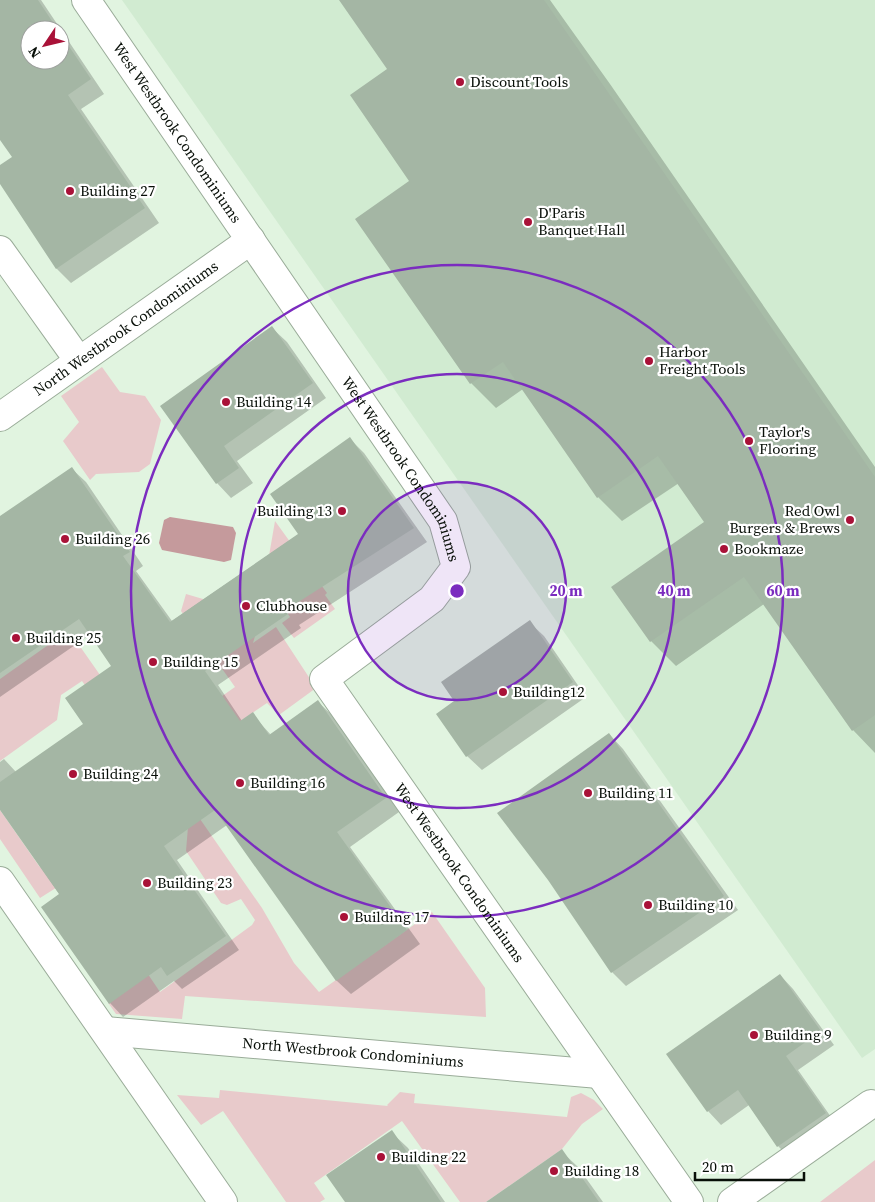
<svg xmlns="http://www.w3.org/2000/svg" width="875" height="1202" font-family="'Source Serif 4',serif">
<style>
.built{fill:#d1ebd1}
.green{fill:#e8cacb;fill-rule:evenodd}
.water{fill:#c59a9c}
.shadow{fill:#0003;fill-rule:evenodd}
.building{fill:#a4b6a4}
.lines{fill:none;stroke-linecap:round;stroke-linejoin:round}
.minor-casing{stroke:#9aac99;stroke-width:30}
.minor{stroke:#fff;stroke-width:28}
.ring{fill:none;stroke:#7b2cbf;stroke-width:2.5}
.poi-dot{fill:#a91238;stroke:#fff;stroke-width:2}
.labels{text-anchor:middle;stroke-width:4.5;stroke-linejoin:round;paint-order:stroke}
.poi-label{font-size:15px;fill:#080f08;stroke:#fff;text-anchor:start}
.street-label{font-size:15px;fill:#080f08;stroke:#fff}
.centre{fill:#7b2cbf;stroke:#fff;stroke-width:2.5}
.ring-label{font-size:15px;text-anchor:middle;font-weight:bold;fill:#7b2cbf;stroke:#fff;stroke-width:4.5;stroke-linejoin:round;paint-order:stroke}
</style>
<rect width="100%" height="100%" fill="#e1f4e0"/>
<path class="built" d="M122 0H875V1049L862 1058Z"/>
<path class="green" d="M102 367 120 392 145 396 161 420 150 464 139 472 96 474 90 480 63 441 79 422 61 396Z
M275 521 327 593 325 595 335 609 294 638 282 623 290 617 265 579Z
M186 594 203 599 237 648 255 636 253 643 276 627 316 688 279 715 267 703 181 761 168 773 262 908 294 963 319 992 432 912 485 988 486 1017 185 996 182 1019 116 1014 109 1004 59 886 40 898 0 839V810L39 866 52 875 148 776 82 681 61 695 57 720 0 761V679L61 636 72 635 140 732 162 738 235 687 181 611ZM188 827 186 851 221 903 227 905 241 899 255 920 252 925 160 992 77 869Z
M220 1090 388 1106 387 1105 400 1092 415 1094 414 1103 567 1117 571 1097 581 1093 594 1100 603 1109 582 1124 562 1149 486 1202H460L402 1121 314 1183 325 1199 320 1202H286L223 1111 201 1125 177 1095 219 1098Z
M875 1160V1202H820Z"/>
<path class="water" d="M170 517 233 527 236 533 231 560 224 562 162 550 159 543 164 520Z"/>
<path class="shadow" d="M0 0H41L104 94 81 109 159 223 71 283 57 269 0 181V166L13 157 0 138ZM30 30H60V60H30Z
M341 0H550L610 84 875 467V753L853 730 764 604 676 666 651 641 613 587 706 522 679 483 622 521 598 497 523 389 496 408 471 383 411 181 389 69Z
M272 328 287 342 326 398 237 461 253 483 231 498 217 483 162 406Z
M350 439 364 453 427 542 299 625 301 628 218 685 242 721 252 714 271 735 318 702 332 715 399 812 350 847 420 944 351 994 337 981 227 825 177 860 239 950 182 989 174 981 123 1017 110 1003 60 895 0 808V762L4 759 16 772 84 724 113 666 91 634 0 697V518L72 469 86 482 143 566 136 571 172 621 299 534Z
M529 622 544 636 586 697 482 770 467 756 456 701Z
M609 734 623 749 738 910 626 986 612 972Z
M780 975 793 989 834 1045 798 1070 838 1127 792 1160 778 1146 749 1105 721 1125 708 1111Z
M391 1132 408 1148 445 1202H346Z
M561 1151 578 1167 603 1202H488Z"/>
<path class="building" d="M0 0H38L58 30H30V60H60V33L91 79 68 95 145 208 56 269 0 184V165L12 157 0 140Z
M339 0H544L875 477V715L852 731 744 577 650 642 611 587 704 522 658 456 597 498 503 362 470 384 355 219 409 181 350 95 387 69Z
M272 326 313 383 224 446 239 468 216 484 160 406Z
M350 437 414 528 286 610 288 614 205 671 240 721 253 712 269 735 318 700 386 798 337 832 407 930 336 981 215 810 164 846 226 936 167 976 161 967 109 1004 41 907 59 894 0 810V782L83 724 65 698 111 666 79 619 0 673V516L72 467 130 552 123 556 170 622 298 534 270 494Z
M530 620 573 682 466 757 436 714 454 701 441 682Z
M609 733 724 896 611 973 548 880 497 813Z
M780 974 821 1031 786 1056 826 1113 777 1147 738 1090 707 1112 666 1054Z
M392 1130 441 1202H345L326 1175Z
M562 1149 599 1202H486Z"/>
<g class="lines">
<defs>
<g id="minor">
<path id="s1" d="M86 0 443 521 456 567 432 599 324 679 689 1202"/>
<path d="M0 250 79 361"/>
<path id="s2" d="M0 417 251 240"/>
<path d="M0 881 223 1202"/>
<path id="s3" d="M105 1031 599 1074"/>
<path d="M732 1202 871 1104"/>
</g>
</defs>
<use href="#minor" class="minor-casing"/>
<use href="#minor" class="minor"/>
</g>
<circle cx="457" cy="591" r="109" fill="#7b2cbf" fill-opacity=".12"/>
<g class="ring">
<circle cx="457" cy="591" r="109"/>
<circle cx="457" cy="591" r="217"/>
<circle cx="457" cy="591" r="326"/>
</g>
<g class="poi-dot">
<circle cx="460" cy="82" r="5"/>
<circle cx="70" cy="191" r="5"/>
<circle cx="528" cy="222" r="5"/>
<circle cx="649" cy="361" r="5"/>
<circle cx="226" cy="402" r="5"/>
<circle cx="749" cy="441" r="5"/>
<circle cx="342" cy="511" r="5"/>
<circle cx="850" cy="520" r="5"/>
<circle cx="65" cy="539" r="5"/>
<circle cx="724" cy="549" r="5"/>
<circle cx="246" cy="606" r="5"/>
<circle cx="16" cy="638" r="5"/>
<circle cx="153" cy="662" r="5"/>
<circle cx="503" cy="692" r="5"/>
<circle cx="73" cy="774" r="5"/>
<circle cx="240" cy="783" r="5"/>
<circle cx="588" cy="793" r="5"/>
<circle cx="147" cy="883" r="5"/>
<circle cx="648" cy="905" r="5"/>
<circle cx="344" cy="917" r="5"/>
<circle cx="754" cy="1035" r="5"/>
<circle cx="381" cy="1157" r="5"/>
<circle cx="554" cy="1171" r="5"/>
</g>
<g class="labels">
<g class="poi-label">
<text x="470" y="87">Discount Tools</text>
<text x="80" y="196">Building 27</text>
<text x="538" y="218">D'Paris<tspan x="538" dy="17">Banquet Hall</tspan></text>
<text x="659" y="357">Harbor<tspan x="659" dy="17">Freight Tools</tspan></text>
<text x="236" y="407">Building 14</text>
<text x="759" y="437">Taylor's<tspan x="759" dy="17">Flooring</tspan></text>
<text x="332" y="516" text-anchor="end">Building 13</text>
<text x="840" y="516" text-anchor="end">Red Owl<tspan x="840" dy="17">Burgers &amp; Brews</tspan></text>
<text x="75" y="544">Building 26</text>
<text x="734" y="554">Bookmaze</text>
<text x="256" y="611">Clubhouse</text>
<text x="26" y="643">Building 25</text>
<text x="163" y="667">Building 15</text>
<text x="513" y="697">Building12</text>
<text x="83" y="779">Building 24</text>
<text x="250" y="788">Building 16</text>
<text x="598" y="798">Building 11</text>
<text x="157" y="888">Building 23</text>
<text x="658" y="910">Building 10</text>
<text x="354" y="922">Building 17</text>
<text x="764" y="1040">Building 9</text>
<text x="391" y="1162">Building 22</text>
<text x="564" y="1176">Building 18</text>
</g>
<g class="street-label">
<text dy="5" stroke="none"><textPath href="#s1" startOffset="161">West Westbrook Condominiums</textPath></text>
<text dy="5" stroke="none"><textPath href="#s2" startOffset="154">North Westbrook Condominiums</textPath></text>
<text dy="5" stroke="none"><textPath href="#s1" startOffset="566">West Westbrook Condominiums</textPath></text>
<text dy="5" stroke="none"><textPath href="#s1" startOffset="1090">West Westbrook Condominiums</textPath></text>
<text dy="5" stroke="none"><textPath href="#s3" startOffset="249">North Westbrook Condominiums</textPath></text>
</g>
</g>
<circle cx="457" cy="591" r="8" class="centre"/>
<g class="ring-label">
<text x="566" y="596">20 m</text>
<text x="674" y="596">40 m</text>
<text x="783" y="596">60 m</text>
</g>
<g transform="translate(45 45) rotate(235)"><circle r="24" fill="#ffffff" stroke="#9c9f9c"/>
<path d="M0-4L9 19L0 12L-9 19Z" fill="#a91238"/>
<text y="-8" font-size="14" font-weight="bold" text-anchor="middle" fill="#080f08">N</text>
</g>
<path d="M695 1172v8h109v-8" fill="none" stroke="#080f08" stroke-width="2.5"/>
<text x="702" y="1172" font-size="15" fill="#080f08" stroke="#ffffff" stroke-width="4" paint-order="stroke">20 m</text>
</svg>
